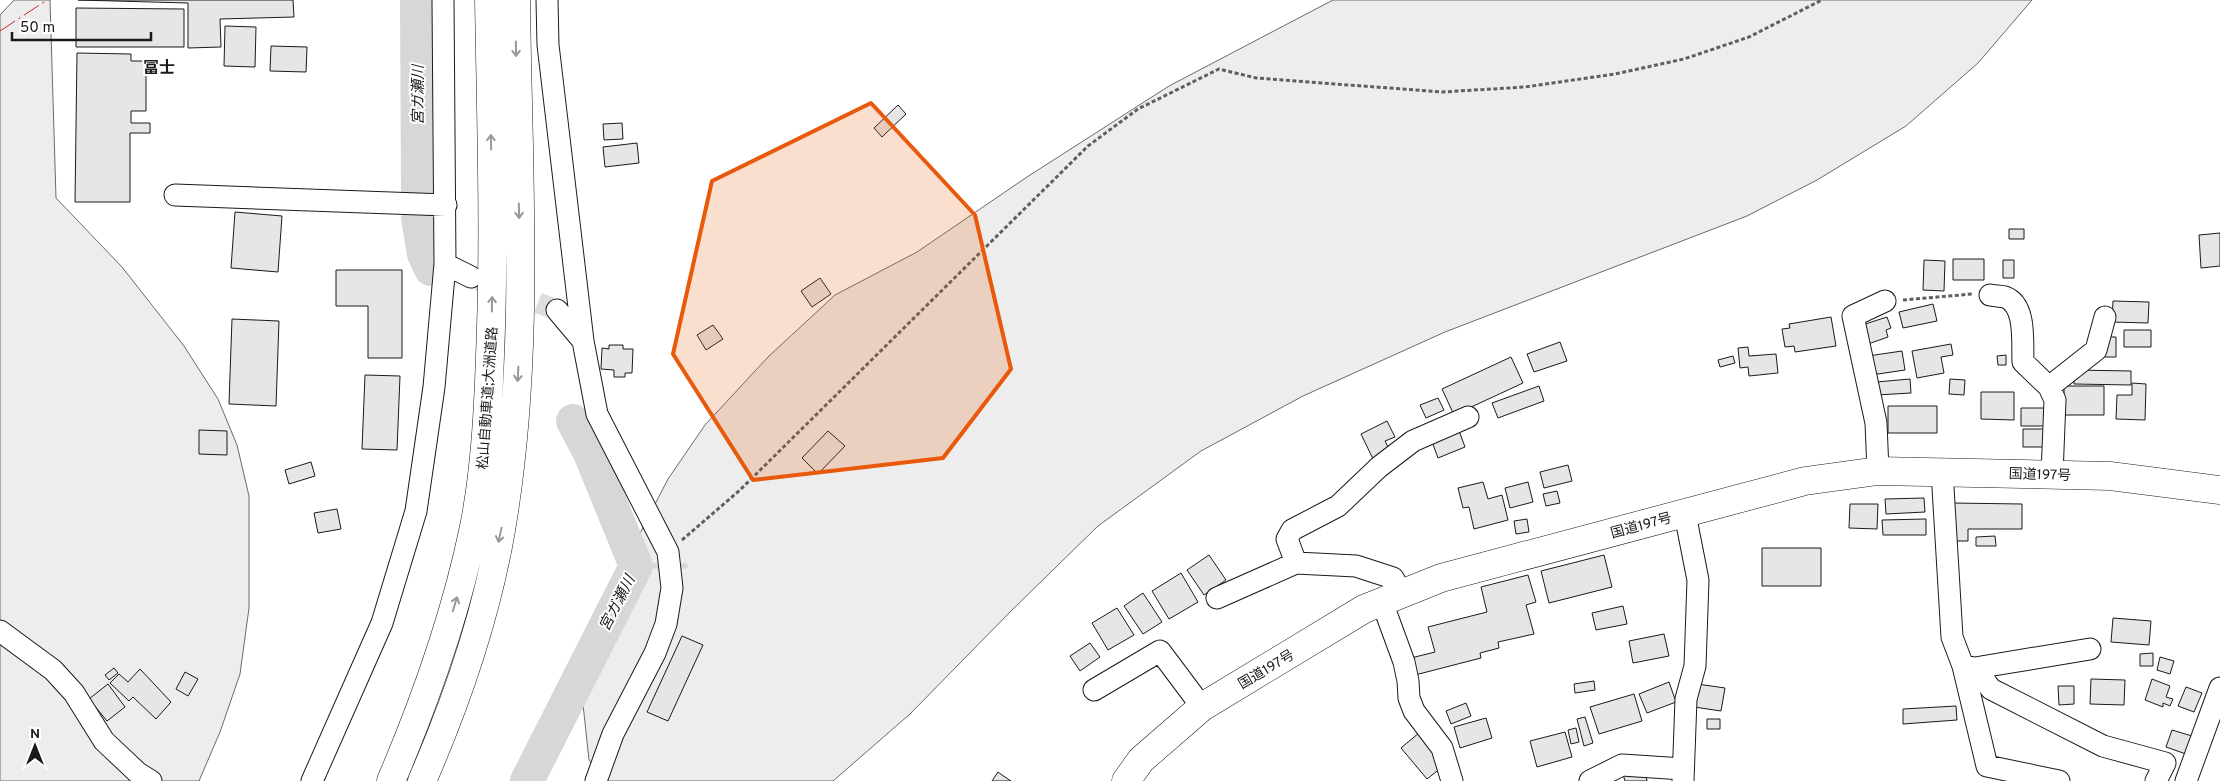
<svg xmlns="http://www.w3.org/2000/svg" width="2220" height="781" font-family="Overpass,'Noto Sans JP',sans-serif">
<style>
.built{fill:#ededed;stroke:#6a6a6a}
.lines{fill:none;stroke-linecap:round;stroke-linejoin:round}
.stream{stroke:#d7d7d7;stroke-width:5.5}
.river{stroke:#d7d7d7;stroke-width:34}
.building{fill:#e6e6e6;stroke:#1a1a1a}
.minor-tunnel{stroke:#ddd;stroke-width:21;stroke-dasharray:21 11;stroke-linecap:butt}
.minor-casing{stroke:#1a1a1a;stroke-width:23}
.highway-casing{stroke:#1a1a1a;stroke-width:29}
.path{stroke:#5f5f5f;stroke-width:3;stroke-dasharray:4 2.5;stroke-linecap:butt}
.minor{stroke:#fff;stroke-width:21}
.highway{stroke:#fff;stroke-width:28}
.power{stroke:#c62828;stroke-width:1;stroke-dasharray:18 4 2.5 4;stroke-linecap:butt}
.oneway{stroke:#989898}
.marked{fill:#e8590c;fill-opacity:0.2;stroke:#e8590c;stroke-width:4;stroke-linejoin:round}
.labels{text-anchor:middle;stroke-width:4;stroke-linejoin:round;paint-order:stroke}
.street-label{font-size:14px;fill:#1a1a1a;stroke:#fff}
.water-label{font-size:15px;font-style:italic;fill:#1a1a1a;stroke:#fff}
.quarter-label{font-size:16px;font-weight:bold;fill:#1a1a1a;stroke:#fff}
</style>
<rect width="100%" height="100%" fill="#fff"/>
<path class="built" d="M14 0H50L56 198 122 267 184 346 218 399 237 445 249 496V608L240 674 220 732 199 781H0V15Z
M1333 0H2032L1978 63 1906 126 1817 180 1747 216 1445 332 1303 396 1201 451 1098 526 1011 611 910 714 833 781H607L589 760 582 695 587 663 596 631 612 600 635 543 668 479 705 425 768 357 835 295 917 252 1027 177 1169 86Z"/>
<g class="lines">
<path class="stream" d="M636 566H685"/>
<path class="river" d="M417 0 418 189
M418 218 424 254 431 269
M527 781 636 566 590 453 573 421"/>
</g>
<path class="building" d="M78 0H293L294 17 220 19 221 47 188 48V3Z
M76 8 184 9V47H76Z
M225 26 256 27 255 67 224 66Z
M271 46 307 47 306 72 270 71Z
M77 53 131 54V61H146V111H131V123H150V133H130V202H75Z
M898 105 906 114 882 137 874 128Z
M622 123 623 139 604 140 603 124Z
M637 143 639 163 605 167 603 147Z
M235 212 282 216 278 272 231 268Z
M2009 229H2024V239H2009Z
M2220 233V266L2201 268 2199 235Z
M1953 259H1984V280H1953Z
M1924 260 1945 261 1944 291 1923 290Z
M2003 260H2014V278H2003Z
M336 270H402V358H368V306H336Z
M820 278 831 294 812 307 801 291Z
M2113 301 2149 302 2148 323 2112 322Z
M1933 304 1937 321 1903 328 1899 312Z
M1831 317 1836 346 1795 352 1794 346 1785 347 1782 329 1790 328 1789 324Z
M1887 317 1891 328 1886 330 1888 337 1868 344 1862 325Z
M232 319 279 321 276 406 229 404Z
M713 325 723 339 706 350 697 335Z
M2124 330H2151V347H2124Z
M2103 337H2116V357H2103Z
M1560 342 1567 361 1534 372 1527 354Z
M1951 344 1953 355 1941 357 1944 373 1917 378 1912 351Z
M609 345H623V349H633L632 373H625V377H614V370L601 369 602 348 609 349Z
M1748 347 1749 356 1776 354 1778 373 1749 376 1748 367 1740 368 1738 348Z
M1902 351 1905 370 1871 375 1868 356Z
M2006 355V365H1998L1997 356Z
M1733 356 1735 363 1720 367 1718 360Z
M1511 357 1523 383 1454 415 1442 389Z
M2074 370 2131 371V385L2074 384Z
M365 375 400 376 397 450 362 449Z
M1910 379 1911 393 1877 395 1876 382Z
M1950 379 1965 380 1964 395 1949 394Z
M2132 383 2146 384 2145 420 2116 419 2117 395H2132Z
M1539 386 1544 401 1498 418 1492 403Z
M2064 386H2104V415H2064Z
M1981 392H2014V420L1981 419Z
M1438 398 1444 410 1426 418 1420 405Z
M1888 406H1937V433H1888Z
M2021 408H2051V426H2021Z
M1387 421 1395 437 1385 441 1390 451 1373 459 1361 434Z
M1458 428 1465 447 1438 458 1431 439Z
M2023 429H2048V447H2023Z
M199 430 227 431V455L199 454Z
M828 431 845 446 818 474 802 458Z
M311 462 315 476 289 484 285 470Z
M1568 465 1572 481 1544 488 1540 472Z
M1483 482 1488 499 1502 495 1508 520 1474 529 1469 507 1463 508 1458 488Z
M1528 482 1533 502 1510 508 1505 488Z
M1557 491 1560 503 1546 506 1543 494Z
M1924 498 1925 512 1886 514 1885 499Z
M1952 503 2022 504V529H1968V541H1952Z
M1850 504H1878L1877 529 1849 528Z
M337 509 341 529 318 533 314 513Z
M1527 519 1529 532 1516 534 1514 521Z
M1926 519V535H1883L1882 520Z
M1995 536 1996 546H1976V537Z
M1762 548H1821V586H1762Z
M1209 555 1226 580 1204 595 1187 570Z
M1604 555 1612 587 1549 603 1541 571Z
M1181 573 1198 602 1169 619 1152 591Z
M1528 575 1536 602 1526 605 1534 634 1498 642 1499 648 1480 653 1481 658 1415 675 1411 658 1435 652 1428 627 1487 612 1481 587Z
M1143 593 1162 622 1143 634 1124 606Z
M1623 606 1627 624 1596 630 1592 613Z
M1117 608 1134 635 1108 650 1092 623Z
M2113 618 2151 621 2149 645 2111 642Z
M1664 634 1669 656 1633 663 1629 641Z
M682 636 703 645 668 721 647 712Z
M1090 643 1100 657 1080 671 1070 656Z
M2153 653V666H2140V654Z
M2160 657 2174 661 2170 674 2157 670Z
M114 668 118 673 109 680 105 675Z
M140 669 171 702 156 719 133 697 129 701 110 683 119 674 128 682Z
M185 672 198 679 188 696 176 689Z
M2091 679 2125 680 2124 705 2090 704Z
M2152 679 2170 686 2166 697 2173 699 2170 706 2163 703V707L2145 700Z
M1594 681 1595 690 1575 693 1574 684Z
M1669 682 1676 702 1647 713 1639 694Z
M108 684 125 707 107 721 89 699Z
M1697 684 1725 688 1721 711 1694 707Z
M2058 686H2074V704L2059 705Z
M2186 687 2202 693 2194 712 2178 706Z
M1634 694 1642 721 1599 734 1590 707Z
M1466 703 1471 716 1451 724 1446 711Z
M1956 706 1957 720 1903 724V709Z
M1585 717 1593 743 1584 746 1577 719Z
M1486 718 1492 738 1460 748 1454 727Z
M1707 719H1720V729H1707Z
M1576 728 1579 742 1571 744 1568 730Z
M2172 730 2192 736 2186 754 2166 747Z
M1420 732 1446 764 1427 779 1401 748Z
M1565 732 1572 757 1537 767 1530 741Z
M1645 770 1647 781H1625L1623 774Z
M998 772 1002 775 1011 781H992Z"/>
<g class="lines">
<path class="minor-tunnel" d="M478 280 557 310"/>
<defs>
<path id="minor" d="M547 0 548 45 583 341 597 414 668 552 672 588 666 624 655 653 613 734 596 781
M175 195 446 205
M445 264 471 277
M1990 295C1995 296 2001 296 2005 297 2027 305 2022 344 2023 362L2049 387 2055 400 2052 475
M557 310 583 341
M2049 387 2096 350 2105 317
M1878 471 1876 423 1853 316 1885 301
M1942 471 1952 637 1963 666 1975 668 2090 649
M1402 594 1393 578 1356 566 1296 563 1287 539 1292 530 1338 506 1379 467 1413 441 1468 417
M1217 598 1296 563
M1382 602 1404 662 1408 681 1409 698 1414 711 1442 748 1452 781
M0 631 53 670 74 693 104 741 138 773 151 781
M1963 666 1987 766 2059 781
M1975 668 1991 689 2103 746 2165 763 2156 781
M1094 690 1160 651 1202 707
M312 781 382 623 416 511 434 387 445 264 443 0
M1590 781 1622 765 1683 769
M1683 781 1686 699 1695 666 1698 580 1685 514
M2186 781 2220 688"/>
<path id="highway" d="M391 781C426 699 456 614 474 527 485 471 488 413 490 356 495 237 491 119 489 0
M422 781C457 701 486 617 501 530 531 356 518 176 516 0
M1126 781 1141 760 1202 707 1364 609 1441 578 1805 481 1878 471 2110 476 2220 490"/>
</defs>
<use href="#minor" class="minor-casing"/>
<use href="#highway" class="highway-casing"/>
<path class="path" d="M1903 300 1972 294
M682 540 740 490 1088 146 1138 109 1219 69 1256 78 1442 92 1525 87 1615 74 1684 59 1749 37 1822 0"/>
<use href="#minor" class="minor"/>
<use href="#highway" class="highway"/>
<path class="power" d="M0 31 47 0"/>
</g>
<defs><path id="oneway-shaft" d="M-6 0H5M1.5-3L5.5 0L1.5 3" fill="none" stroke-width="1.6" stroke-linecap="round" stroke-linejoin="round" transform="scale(1.25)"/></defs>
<g class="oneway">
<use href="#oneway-shaft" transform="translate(516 49) rotate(89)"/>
<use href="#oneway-shaft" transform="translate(491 142) rotate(-91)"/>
<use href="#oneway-shaft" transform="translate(519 211) rotate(89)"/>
<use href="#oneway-shaft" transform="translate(492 304) rotate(-89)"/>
<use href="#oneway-shaft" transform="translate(518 374) rotate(93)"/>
<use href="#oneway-shaft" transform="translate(500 535) rotate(102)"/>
<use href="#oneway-shaft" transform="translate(455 604) rotate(-73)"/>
</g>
<path class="marked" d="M871 103 975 215 1011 369 943 458 753 480 673 354 712 181Z"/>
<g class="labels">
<g class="street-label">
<text transform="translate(487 398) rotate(-86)" y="5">松山自動車道;大洲道路</text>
<text transform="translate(2040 474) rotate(2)" y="5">国道197号</text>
<text transform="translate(1641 525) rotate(-15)" y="5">国道197号</text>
<text transform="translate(1266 669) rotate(-31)" y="5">国道197号</text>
</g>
<g class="water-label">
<text transform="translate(418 95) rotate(-90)" y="5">宮ガ瀬川</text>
<text transform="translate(617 603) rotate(-63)" y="5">宮ガ瀬川</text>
</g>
<g class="quarter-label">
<text x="159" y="73">冨士</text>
</g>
</g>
<g transform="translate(35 746)" stroke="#ffffff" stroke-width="4" paint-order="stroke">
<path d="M0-4L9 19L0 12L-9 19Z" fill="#1a1a1a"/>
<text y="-8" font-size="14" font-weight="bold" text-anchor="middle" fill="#1a1a1a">N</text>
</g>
<path d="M12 32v8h139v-8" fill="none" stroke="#1a1a1a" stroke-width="2.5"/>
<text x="20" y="32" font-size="15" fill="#1a1a1a" stroke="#ffffff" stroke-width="4" paint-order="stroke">50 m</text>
</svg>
